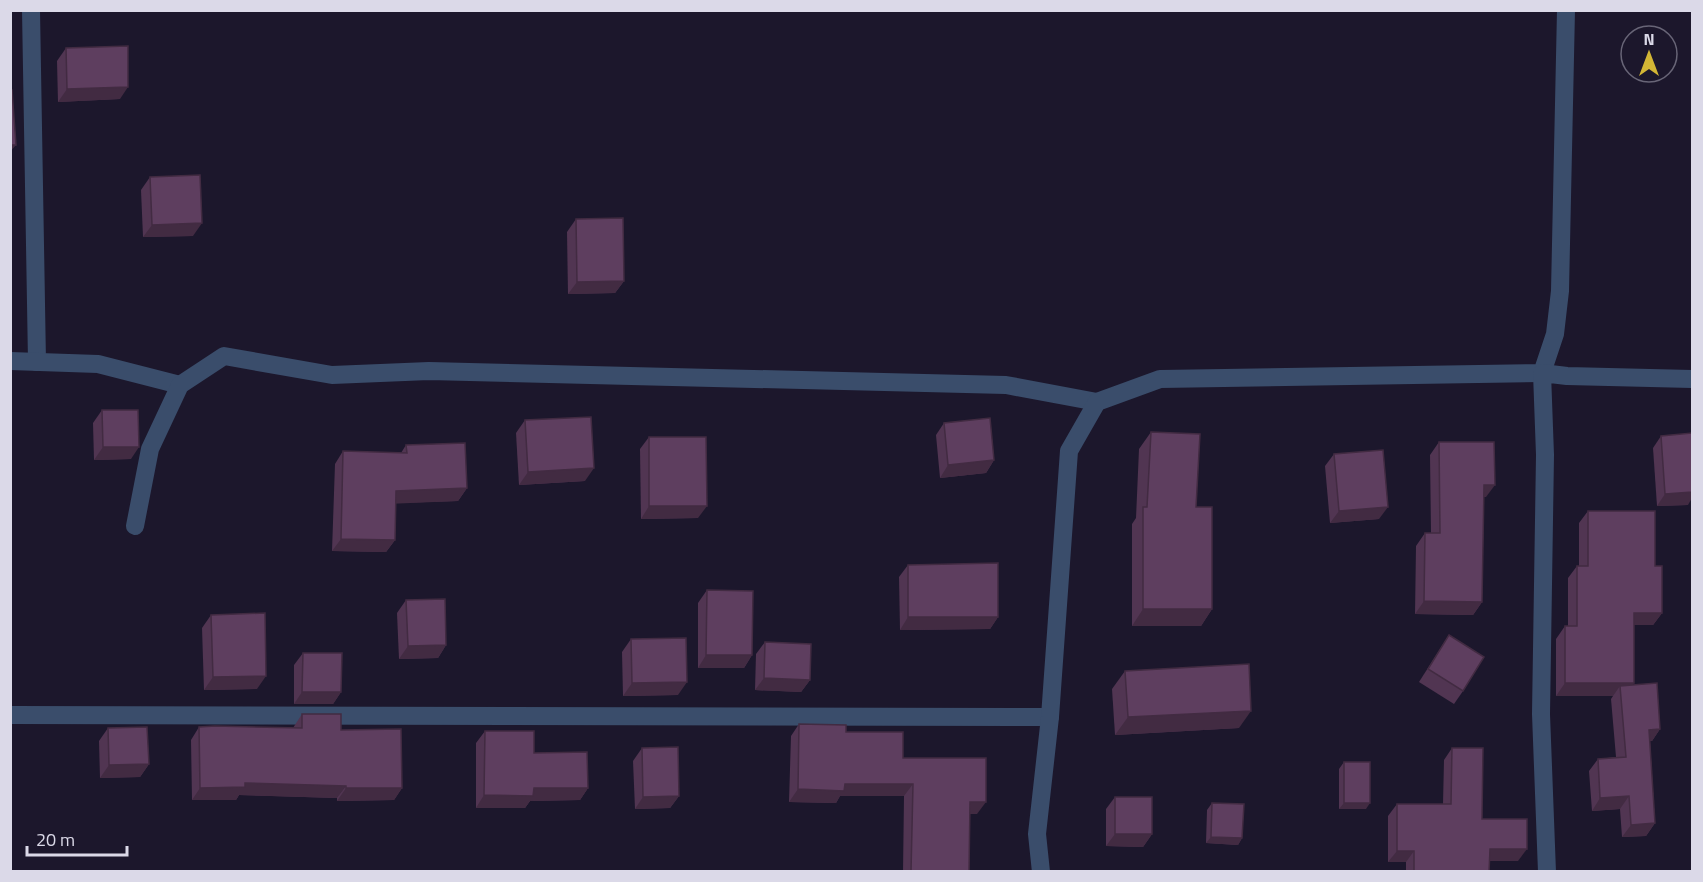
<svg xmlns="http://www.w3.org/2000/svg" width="1703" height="882" viewBox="0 0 1703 882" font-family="'Titillium Web',sans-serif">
<rect width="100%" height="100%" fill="#1c172c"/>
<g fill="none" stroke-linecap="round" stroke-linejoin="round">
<g stroke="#3a4d6b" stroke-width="18">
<polyline points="31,10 37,362"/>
<polyline points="10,361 98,364 180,385"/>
<polyline points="135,526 150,449 180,385 224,356 332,375 429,371 1006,385 1097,402"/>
<polyline points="10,715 1050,717"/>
<polyline points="1041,872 1037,834 1050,717 1069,451 1097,402 1160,379 1542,373 1555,334 1560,291 1566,10"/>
<polyline points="1547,872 1541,714 1545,455 1542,373 1567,376 1692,379"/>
</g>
</g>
<g fill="#513552">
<polygon points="66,48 120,99 58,102 57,61"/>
<polygon points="150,177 193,236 143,237 141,190"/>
<polygon points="576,219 624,281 615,293 568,294 567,232"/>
<polygon points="102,410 131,459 94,460 93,423"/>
<polygon points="525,420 585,481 519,485 516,433"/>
<polygon points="944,423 994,460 986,473 940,478 936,435"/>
<polygon points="1151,432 1196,507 1212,609 1201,626 1132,626 1132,524 1136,518 1139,449"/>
<polygon points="1661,436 1688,505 1657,506 1653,448"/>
<polygon points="649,437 698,518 641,519 640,449"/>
<polygon points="1439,442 1486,497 1484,497 1482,602 1473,615 1415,614 1416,546 1425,533 1431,533 1430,455"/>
<polygon points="406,445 467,488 458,501 396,503 395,540 386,552 332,551 335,464 343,451 401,453"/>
<polygon points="1334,454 1379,519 1330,523 1325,466"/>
<polygon points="1588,511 1655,566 1662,613 1653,625 1634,625 1632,685 1660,729 1652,741 1650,741 1655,823 1646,836 1622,837 1620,809 1592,811 1589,771 1598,759 1616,757 1611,699 1613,696 1556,696 1556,639 1565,626 1568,626 1568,578 1577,566 1579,566 1579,523"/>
<polygon points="908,565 998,617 990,629 900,630 899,577"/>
<polygon points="707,590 752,655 744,668 698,668 698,603"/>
<polygon points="406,600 446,645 438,658 399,659 397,613"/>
<polygon points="211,615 257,689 204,690 202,628"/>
<polygon points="1449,635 1463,691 1454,704 1419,682"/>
<polygon points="631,639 678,695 623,696 622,652"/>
<polygon points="765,642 810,680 801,692 755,690 756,654"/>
<polygon points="303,653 341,692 333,704 294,704 294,665"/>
<polygon points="1125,671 1239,728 1115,735 1112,689"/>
<polygon points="302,714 341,730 402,788 394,800 337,801 337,798 239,795 236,800 192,800 191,740 199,727 293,728"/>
<polygon points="799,724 846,732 903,758 977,814 970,814 969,872 903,872 904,796 840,796 836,803 789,802 791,736"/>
<polygon points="108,728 149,764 140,777 100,778 99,741"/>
<polygon points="485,731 534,753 588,788 580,800 530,801 525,808 476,808 476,743"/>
<polygon points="642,748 679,796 670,808 635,809 633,761"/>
<polygon points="1452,748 1482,819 1518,861 1489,861 1489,872 1406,872 1406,862 1388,862 1388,816 1397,804 1443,804 1444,760"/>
<polygon points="1344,762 1366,809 1339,809 1339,769"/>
<polygon points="1115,797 1152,834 1143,847 1106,846 1106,809"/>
<polygon points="1212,803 1242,838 1238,845 1206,843 1207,810"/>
</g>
<g fill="#422b42">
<polygon points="128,87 120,99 58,102 67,89"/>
<polygon points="10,145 16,145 10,152"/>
<polygon points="202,223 193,236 143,237 152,225"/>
<polygon points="624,281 615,293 568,294 577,282"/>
<polygon points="103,447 139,447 131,459 94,460"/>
<polygon points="994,460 986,473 940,478 948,465"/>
<polygon points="594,468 585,481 519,485 528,472"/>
<polygon points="1484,485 1495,485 1486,497 1475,497"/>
<polygon points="467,488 458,501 387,504 396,491"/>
<polygon points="1692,492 1692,498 1688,505 1657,506 1665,494"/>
<polygon points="649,506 707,506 698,518 641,519"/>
<polygon points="1388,507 1379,519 1330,523 1339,511"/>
<polygon points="341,539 395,540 386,552 332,551"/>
<polygon points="1424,601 1482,602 1473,615 1415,614"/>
<polygon points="1143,609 1212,609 1201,626 1132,626"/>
<polygon points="1634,613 1662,613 1653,625 1625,625"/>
<polygon points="908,617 998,617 990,629 900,630"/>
<polygon points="446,645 438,658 399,659 408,646"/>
<polygon points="706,655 752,655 744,668 698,668"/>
<polygon points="266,676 257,689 204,690 213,677"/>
<polygon points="764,678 810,680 801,692 755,690"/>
<polygon points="687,682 678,695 623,696 632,683"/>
<polygon points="1565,683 1634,683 1625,696 1620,686 1613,696 1556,696"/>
<polygon points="302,692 341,692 333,704 294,704"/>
<polygon points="1251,711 1239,728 1115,735 1128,717"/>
<polygon points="1660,729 1652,741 1641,742 1649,730"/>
<polygon points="149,764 140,777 100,778 109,765"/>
<polygon points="245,783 346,786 337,798 239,795 236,800 192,800 200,788"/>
<polygon points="845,784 913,784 904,796 840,796 836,803 789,802 798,789"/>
<polygon points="346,788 402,788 394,800 337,801"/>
<polygon points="534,788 588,788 580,800 530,801 525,808 476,808 484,795"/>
<polygon points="679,796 670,808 635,809 643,797"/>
<polygon points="1629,796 1620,809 1592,811 1600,798"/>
<polygon points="970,802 986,802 977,814 961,814"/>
<polygon points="1344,803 1370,803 1366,809 1339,809"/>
<polygon points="1655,823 1646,836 1622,837 1631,825"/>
<polygon points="1115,834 1152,834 1143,847 1106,846"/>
<polygon points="1211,837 1242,838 1238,845 1206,843"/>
<polygon points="1490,849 1527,849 1518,861 1481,861"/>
<polygon points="1397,851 1414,851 1406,862 1388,862"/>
</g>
<g fill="#5e3e5f" stroke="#422b42" stroke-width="1.5">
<polygon points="128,46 128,87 67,89 66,48"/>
<polygon points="10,90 12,90 16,145 10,145"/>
<polygon points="200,175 202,223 152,225 150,177"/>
<polygon points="623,218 624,281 577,282 576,219"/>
<polygon points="102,410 138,410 139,447 103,447"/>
<polygon points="591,417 594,468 528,472 525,420"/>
<polygon points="990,418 994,460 948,465 944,423"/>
<polygon points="1151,432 1200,434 1196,507 1212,507 1212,609 1143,609 1143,507 1147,507"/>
<polygon points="1692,433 1692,492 1665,494 1661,436"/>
<polygon points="649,437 706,437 707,506 649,506"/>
<polygon points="1439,442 1494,442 1495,485 1484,485 1482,602 1424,601 1425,533 1440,533"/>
<polygon points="465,443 467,488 396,491 395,540 341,539 343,451 407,453 406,445"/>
<polygon points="1383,450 1388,507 1339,511 1334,454"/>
<polygon points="1588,511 1655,511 1655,566 1662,566 1662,613 1634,613 1634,683 1565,683 1565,626 1577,626 1577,566 1588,566"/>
<polygon points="998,563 998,617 908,617 908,565"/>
<polygon points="707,590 753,591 752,655 706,655"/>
<polygon points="445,599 446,645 408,646 406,600"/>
<polygon points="265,613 266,676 213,677 211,615"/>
<polygon points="1449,635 1484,657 1463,691 1428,669"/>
<polygon points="686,638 687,682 632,683 631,639"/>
<polygon points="765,642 811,644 810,680 764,678"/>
<polygon points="303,653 342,653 341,692 302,692"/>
<polygon points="1249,664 1251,711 1128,717 1125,671"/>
<polygon points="1657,683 1660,729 1649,730 1655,823 1631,825 1629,796 1600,798 1598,759 1626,757 1620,686"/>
<polygon points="302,714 341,714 341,730 401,729 402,788 346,788 346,786 245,783 245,787 200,788 199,727 215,726 302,728"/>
<polygon points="799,724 846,725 846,732 903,732 903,758 986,758 986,802 970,802 969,872 911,872 913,784 845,784 844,791 798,789"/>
<polygon points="147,727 149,764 109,765 108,728"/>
<polygon points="485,731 534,731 534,753 587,752 588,788 534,788 533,796 484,795"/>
<polygon points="678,747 679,796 643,797 642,748"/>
<polygon points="1452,748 1483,748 1482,819 1527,819 1527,849 1490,849 1489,872 1414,872 1414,851 1397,851 1397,804 1451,804"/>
<rect x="1344" y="762" width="26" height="41"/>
<rect x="1115" y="797" width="37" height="37"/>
<polygon points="1212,803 1244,804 1242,838 1211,837"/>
</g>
<rect width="1703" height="882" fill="none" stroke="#dbd9e8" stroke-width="24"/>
<g transform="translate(1649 54)"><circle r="28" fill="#1c172c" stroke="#686577" stroke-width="1.5"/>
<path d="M0-4.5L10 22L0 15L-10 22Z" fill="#d3b635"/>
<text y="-9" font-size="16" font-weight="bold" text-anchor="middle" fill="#dbd9e8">N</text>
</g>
<path d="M27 846v9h100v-9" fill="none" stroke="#dbd9e8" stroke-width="3"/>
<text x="36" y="846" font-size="18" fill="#dbd9e8" stroke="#1c172c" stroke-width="4.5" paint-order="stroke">20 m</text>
</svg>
